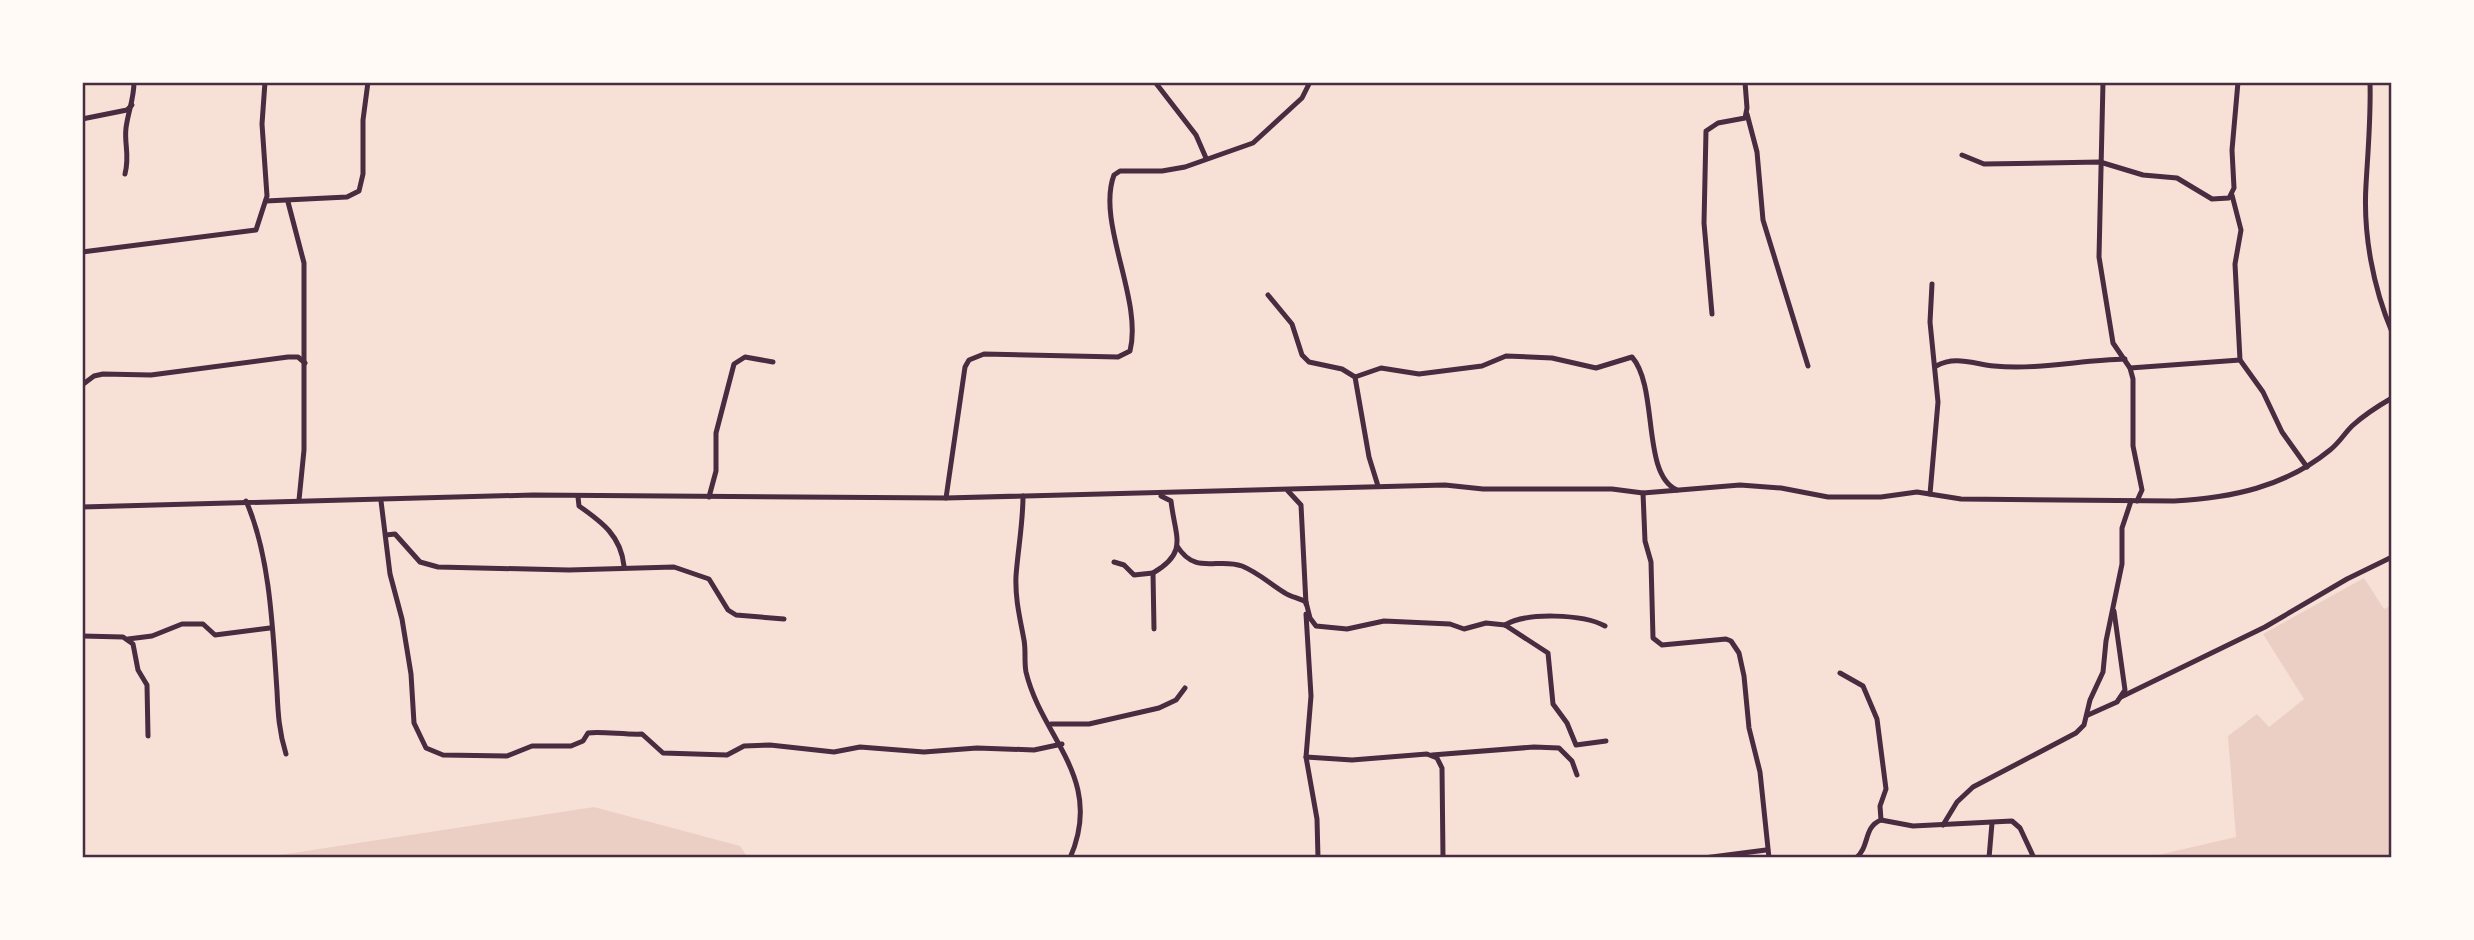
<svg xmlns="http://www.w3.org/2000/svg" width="2474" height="940" viewBox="0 0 2474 940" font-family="'Asap Condensed',sans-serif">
<rect width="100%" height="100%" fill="#f7e1d7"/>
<g fill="#ebcfc5">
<polygon points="2364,578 2384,609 2392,605 2392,858 2145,858 2236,837 2228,736 2257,714 2269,727 2304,699 2263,634"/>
<polygon points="594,807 740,846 748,858 260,858"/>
</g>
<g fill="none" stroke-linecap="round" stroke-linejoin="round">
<g stroke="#4a2c40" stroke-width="5">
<polyline points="1155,82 1196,135 1206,158"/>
<polyline points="2103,82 2099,257 2113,343 2130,368 2133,379 2133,446 2142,490 2137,501"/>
<path d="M2370 82C2371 117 2368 150 2366 185 2363 234 2373 287 2392 332"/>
<polyline points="1747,114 1757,152 1763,220 1808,366"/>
<polyline points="82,119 127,110 132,105"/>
<polyline points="1962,155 1984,164 2100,162 2143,175 2177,178 2212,199 2229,198 2234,188 2232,150 2238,82"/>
<path d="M125 174C130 154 124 145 126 128 128 112 134 99 134 82"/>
<polyline points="2232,195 2241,230 2235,264 2240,360 2263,392 2282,432 2307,467"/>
<polyline points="266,201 347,197 359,191 363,174 363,120 368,82"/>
<polyline points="288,202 304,263 304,450 299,500"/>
<polyline points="82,252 256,230 267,196 262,124 265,82"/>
<polyline points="1268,295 1292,324 1302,355 1309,362 1342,369 1355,377 1369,457 1378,486"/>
<polyline points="1712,314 1704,223 1706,131 1718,123 1745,118 1747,108 1745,82"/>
<path d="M1936 366C1955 355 1974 364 1994 366 2039 370 2081 360 2125 359"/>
<polyline points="2130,368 2240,360"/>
<path d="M1355 377 1381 368 1419 374 1482 366 1506 356 1552 358 1596 368 1632 357C1659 388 1641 474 1677 490"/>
<polyline points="82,385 94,376 103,374 151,375 288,357 298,357 305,363"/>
<polyline points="1288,491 1301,505 1306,604"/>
<polyline points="1643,493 1645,541 1651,562 1653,638 1662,645 1726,639 1731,641 1739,653 1744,676 1749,728 1760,772 1769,858"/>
<polyline points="1930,494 1938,402 1930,322 1932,284"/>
<path d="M1023 496C1023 523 1018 549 1016 576 1015 599 1020 618 1024 640 1026 650 1024 662 1026 672 1042 739 1105 778 1070 858"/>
<path d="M578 497 579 506C602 522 621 536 624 566"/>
<polyline points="709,497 716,471 716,433 734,364 745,357 773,362"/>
<path d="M946 498 965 367 969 360 984 354 1118 357 1130 351C1143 300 1096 222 1114 175L1120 171H1162L1185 167 1253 143 1302 98 1310 82"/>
<path d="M246 501C270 554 273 632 277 691 278 713 279 732 286 754"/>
<path d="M381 501 390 574 402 619 411 674 414 723 426 748 443 755 507 756 532 746H571L583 741 588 733C600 731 627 735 642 734L663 753 727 755 744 746 770 745 834 752 860 747 924 752 977 748 1034 750 1062 744"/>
<path d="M82 507 533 495 946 498 1445 485 1483 489H1612L1643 493 1740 485 1781 488 1828 497H1881L1917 492 1961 499 2174 501C2231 498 2285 487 2330 450 2339 443 2344 434 2352 426 2364 415 2378 406 2392 398"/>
<polyline points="386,535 395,534 420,562 438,567 569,570 674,567 709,579 728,610 736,615 784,619"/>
<path d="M1177 546C1196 576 1217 557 1242 566 1259 573 1270 584 1285 593 1291 597 1299 598 1306 602L1310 618 1316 626 1347 629 1384 621 1450 624 1464 629 1486 623 1505 625 1548 653 1553 704 1567 723 1576 745 1606 741"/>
<polyline points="1114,562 1124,565 1134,575 1153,573"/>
<polyline points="1306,614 1311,696 1306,757 1317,819 1318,858"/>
<path d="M1505 625C1526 612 1583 614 1605 626"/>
<path d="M1154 629 1153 573C1189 552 1175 537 1171 501L1161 496"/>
<polyline points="82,636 123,637 133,644 138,670 147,685 148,736"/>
<polyline points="128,639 152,636 182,624 203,624 215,635 270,628"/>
<polyline points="1840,673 1863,686 1877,719 1886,789 1880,806 1881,820"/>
<polyline points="2121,697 2265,627 2347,579 2392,557"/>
<polyline points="2088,715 2117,702 2125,690 2114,611"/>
<polyline points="1051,724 1089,724 1159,708 1176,700 1185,688"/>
<polyline points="1432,755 1534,747 1559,748 1572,761 1577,775"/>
<polyline points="1306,757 1352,760 1427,754 1437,758 1442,768 1443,858"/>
<polyline points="1943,825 1957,802 1973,787 2076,733 2084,725 2090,700 2103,672 2106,641 2122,564 2122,528 2131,501"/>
<polyline points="1704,858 1766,850"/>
<path d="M1856 858C1870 847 1863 827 1881 820L1913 826 2012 821 2020 828 2034 858"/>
<polyline points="1989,858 1992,823"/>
</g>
</g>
<rect width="2474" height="940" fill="none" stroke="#fffaf5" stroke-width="168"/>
<rect x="84" y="84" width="2306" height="772" fill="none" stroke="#4a2c40" stroke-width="2.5"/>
</svg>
